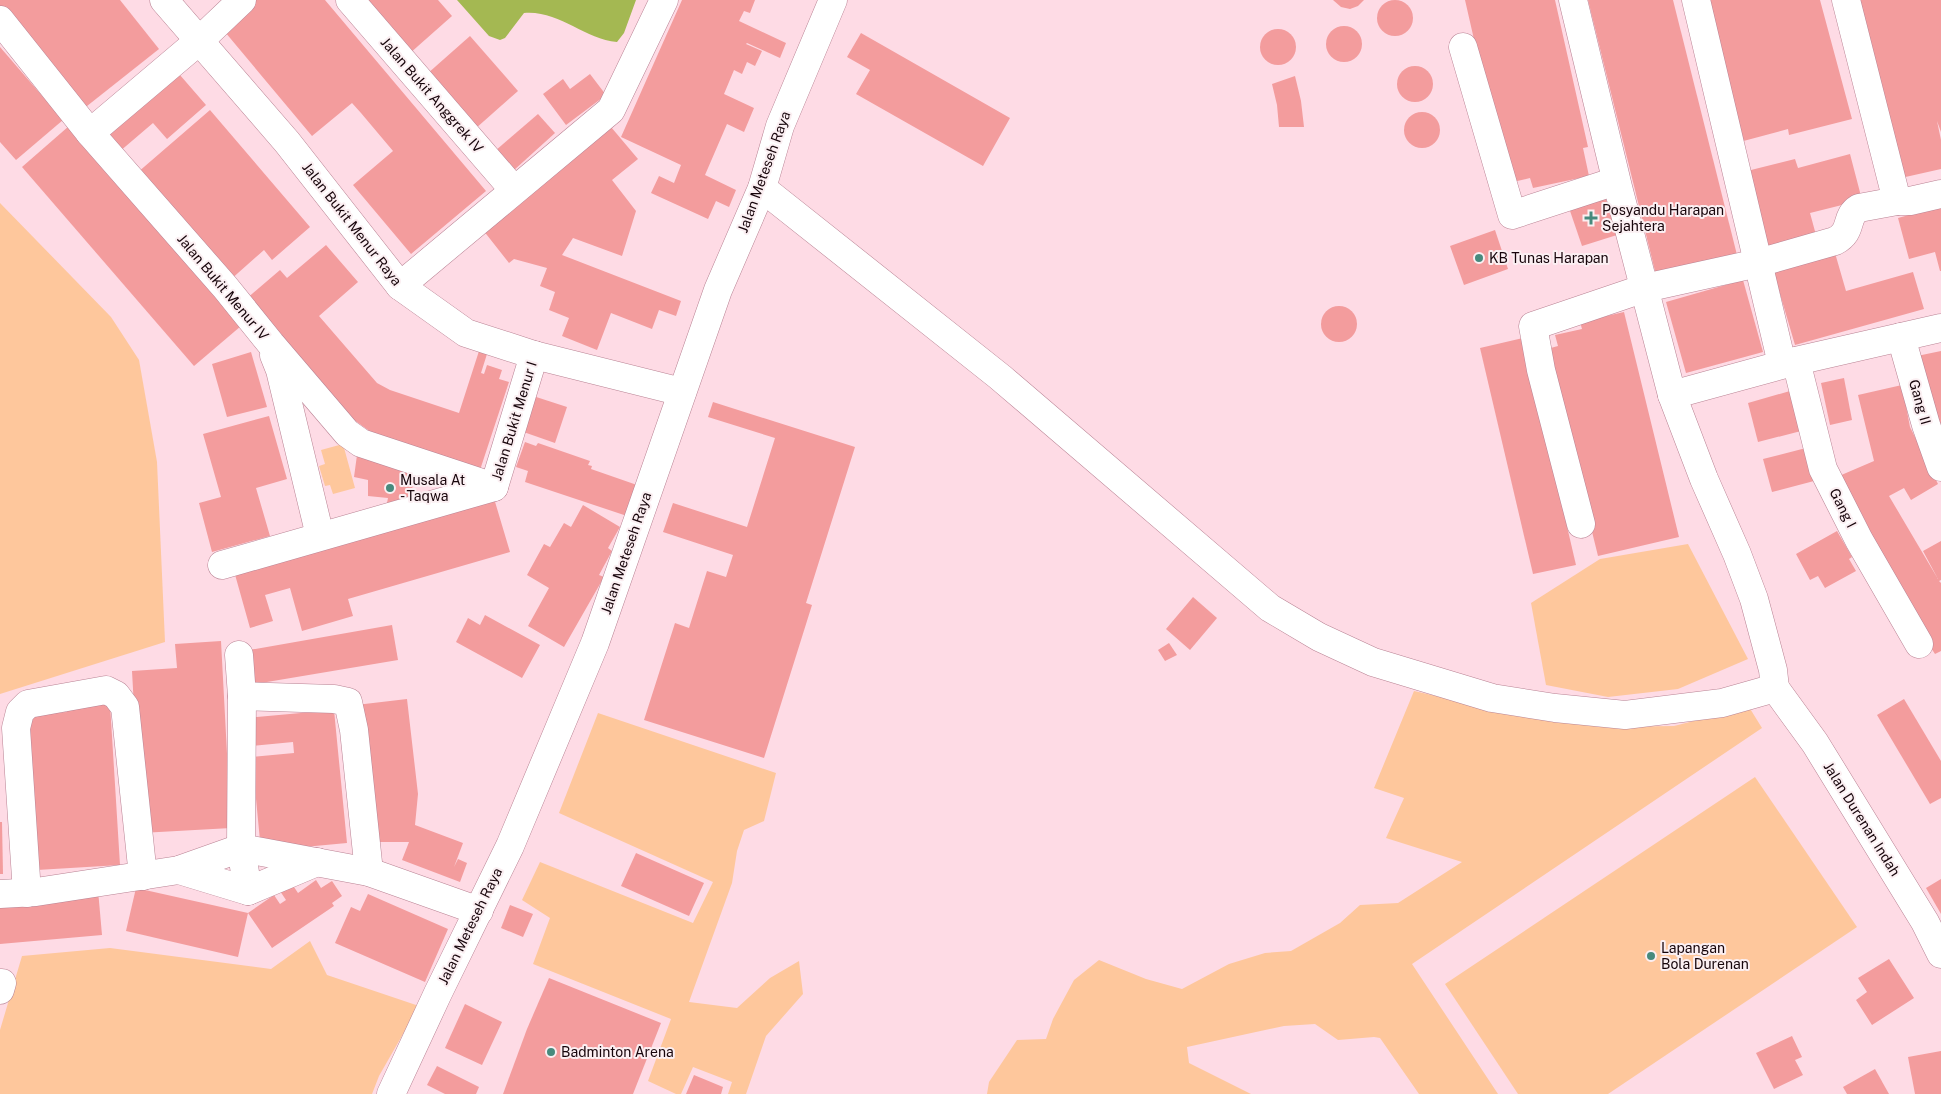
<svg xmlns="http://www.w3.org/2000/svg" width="1941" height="1094" viewBox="0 0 1941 1094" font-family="'Public Sans',sans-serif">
<rect width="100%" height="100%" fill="#fedbe5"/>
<g fill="#fec79c">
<polygon points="0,203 111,317 139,360 157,462 165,642 0,694"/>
<polygon points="343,444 355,488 333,494 330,485 325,486 319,466 325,464 321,450"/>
<polygon points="1688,544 1748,659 1678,689 1608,697 1546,685 1531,603 1600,559"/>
<polygon points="1414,691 1529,717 1602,727 1674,726 1749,707 1762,728 1412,964 1498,1094 1419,1094 1380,1038 1374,1037 1338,1040 1315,1024 1284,1026 1187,1047 1189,1063 1251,1094 987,1094 989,1082 1017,1040 1046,1039 1053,1019 1074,980 1099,960 1146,979 1182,989 1229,964 1265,953 1291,951 1340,923 1360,905 1398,903 1462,862 1386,838 1404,798 1374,788"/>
<polygon points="598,713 776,773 764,821 744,830 737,851 732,883 689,1002 737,1008 770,978 799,961 803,994 766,1036 746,1094 728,1094 732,1082 693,1067 681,1094 676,1094 648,1081 671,1019 533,964 550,918 522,900 540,862 693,923 713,882 559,813"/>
<polygon points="1755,777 1857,927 1608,1094 1518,1094 1445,984"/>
<polygon points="310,941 327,975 419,1006 379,1076 372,1094 0,1094 0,1030 22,956 110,948 271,969"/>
</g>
<path fill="#a4b852" d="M457 0H636L624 33 617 42C584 39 559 10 524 13L505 38 500 40 489 36Z"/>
<g fill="#f39c9d">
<circle cx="1395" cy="18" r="18"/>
<polygon points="0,0 120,0 159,49 82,110 0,6"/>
<polygon points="251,0 325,0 486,191 411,254 353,185 393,151 361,113 352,103 312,136 220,26"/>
<polygon points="362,0 438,0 452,16 409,54"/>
<polygon points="682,0 755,0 750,13 744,11 739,21 786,43 780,58 747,43 746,44 762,51 755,66 747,62 742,74 734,70 724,94 754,108 744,132 727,124 705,175 736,190 729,207 716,201 708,219 651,193 659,176 674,183 681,165 621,137"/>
<polygon points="1333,0 1364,0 1358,6 1350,9 1341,7"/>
<polygon points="1465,0 1555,0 1588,147 1583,148 1589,176 1533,188 1530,178 1513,182 1500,125 1494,127"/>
<polygon points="1588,0 1673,0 1737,255 1656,275"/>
<polygon points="1697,0 1820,0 1852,119 1789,135 1788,129 1736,143"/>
<polygon points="1858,0 1941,0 1941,132 1937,121 1941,140 1941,169 1901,178"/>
<circle cx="1344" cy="44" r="18"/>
<circle cx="1278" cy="47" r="18"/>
<polygon points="861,33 1010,118 983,166 856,94 870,70 847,57"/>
<polygon points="470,36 518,91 475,129 427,74"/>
<polygon points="0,47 63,120 16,160 0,142"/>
<circle cx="1415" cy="84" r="18"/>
<polygon points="173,67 206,105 167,139 153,123 119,152 100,130"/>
<polygon points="590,74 606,95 566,125 543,94 563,79 570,89"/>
<polygon points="1295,76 1301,101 1304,127 1279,127 1277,105 1272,84"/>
<polygon points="210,110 310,227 272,260 264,250 229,281 137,173"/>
<circle cx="1422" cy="130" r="18"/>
<polygon points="538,114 555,133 513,171 495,151"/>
<polygon points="69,126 241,326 194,366 22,167"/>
<polygon points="611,127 638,159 612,180 636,211 622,256 573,238 562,255 681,301 676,316 659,310 652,329 611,313 597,350 562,336 569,318 549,310 555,292 540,286 547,268 514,259 509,263 483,230"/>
<polygon points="1850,154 1862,200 1810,213 1816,235 1763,249 1743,172 1795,159 1798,168"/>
<polygon points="1604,193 1617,235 1582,246 1568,205"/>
<polygon points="1941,206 1941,271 1940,271 1935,252 1909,259 1898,218"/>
<polygon points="1495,230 1508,269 1464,285 1450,246"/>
<polygon points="326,245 358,282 319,316 377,383 390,390 459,413 479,351 487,354 481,373 484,374 487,365 502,370 499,379 509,382 480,470 375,435 343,412 246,299 280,270 287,278"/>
<polygon points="1835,253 1846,291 1913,272 1924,309 1795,345 1773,270"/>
<polygon points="1743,280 1763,352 1686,373 1666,302"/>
<circle cx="1339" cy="324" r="18"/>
<polygon points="1624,312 1679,537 1598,556 1547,349 1558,346 1555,335 1582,329 1580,322"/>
<polygon points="1523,338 1576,565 1533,574 1480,348"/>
<polygon points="1941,351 1941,442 1917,356"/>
<polygon points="251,352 267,407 227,417 212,364"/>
<polygon points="1844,378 1852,420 1830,425 1821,383"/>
<polygon points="1902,385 1910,427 1938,484 1911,500 1904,488 1889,496 1938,579 1923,551 1941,541 1941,580 1939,581 1941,583 1941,651 1935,654 1880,569 1832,479 1874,461 1858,395"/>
<polygon points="1790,391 1801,431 1758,442 1748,403"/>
<polygon points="527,394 567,407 555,443 515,429"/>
<polygon points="713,402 855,447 806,603 812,605 764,758 644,720 675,623 689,628 707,571 726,577 733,555 663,532 673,503 747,527 775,438 708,417"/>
<polygon points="269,416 287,479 256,488 270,536 212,552 199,503 221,497 203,434"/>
<polygon points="525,442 536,446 538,443 590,461 588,465 592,466 591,469 637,485 627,516 525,482 528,471 516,467"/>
<polygon points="1806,448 1814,481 1772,492 1763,459"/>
<polygon points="357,455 414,473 411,500 399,500 400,505 387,503 388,498 368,496 368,480 354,477"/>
<polygon points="493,495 510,552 348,599 353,616 302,631 290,588 265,595 273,621 250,628 234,571"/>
<polygon points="583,505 620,527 608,548 612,551 599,575 604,577 564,647 528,626 549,588 527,575 544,544 550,547 564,523 571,527"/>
<polygon points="1837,531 1852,557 1849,559 1856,571 1825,588 1818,576 1810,580 1796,554"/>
<polygon points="1193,597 1217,618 1190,650 1166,629"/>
<polygon points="485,615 540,645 522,678 456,642 468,618 480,625"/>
<polygon points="392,625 398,660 255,684 249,650"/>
<polygon points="221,641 231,828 141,833 132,671 177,668 175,644"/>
<polygon points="1169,643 1177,655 1165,661 1158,650"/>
<polygon points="407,699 418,794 415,825 463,843 454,867 458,859 467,863 460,882 402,860 409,842 372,842 356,705"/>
<polygon points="1904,699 1941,761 1941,798 1930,804 1877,715"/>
<polygon points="110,704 120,865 37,870 28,714 67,712 67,707"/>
<polygon points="334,710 347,843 261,851 252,757 294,753 293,742 250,746 247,718"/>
<polygon points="0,822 2,822 3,874 0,874"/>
<polygon points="636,853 704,883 689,916 621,886"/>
<polygon points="1941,879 1941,914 1926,888"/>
<polygon points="316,880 321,888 332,881 342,896 332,903 334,906 272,948 248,913 274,895 280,904 286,900 280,891 292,884 298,893"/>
<polygon points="136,888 248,913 238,957 126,931"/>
<polygon points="98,890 102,935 0,944 0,899"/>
<polygon points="368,894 448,929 425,982 335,943 351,907 360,911"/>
<polygon points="510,905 533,914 523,937 501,928"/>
<polygon points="1889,959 1914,998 1872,1025 1856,1000 1867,992 1858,978"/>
<polygon points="549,978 661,1023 633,1094 503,1094 527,1029"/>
<polygon points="465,1004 502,1022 482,1065 445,1048"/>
<polygon points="1792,1036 1802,1057 1795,1060 1803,1075 1774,1089 1756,1053"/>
<polygon points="1941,1051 1941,1094 1915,1094 1908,1057"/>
<polygon points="437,1066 479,1087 476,1094 445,1094 427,1085"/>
<polygon points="1875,1069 1889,1094 1847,1094 1843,1087"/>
<polygon points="694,1075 723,1087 721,1094 686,1094"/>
</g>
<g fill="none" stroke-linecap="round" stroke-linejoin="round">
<g stroke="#b98394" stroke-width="29">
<g id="minor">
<polyline points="164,0 287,142 400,286 466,333 534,355 682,392"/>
<polyline points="350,0 514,190"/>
<polyline points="1573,0 1618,187 1672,395 1704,479 1737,554 1754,599 1773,670 1775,688"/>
<polyline points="1696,0 1782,364"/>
<polyline points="1846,0 1897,201 1910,201 1941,194"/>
<polyline points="0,20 90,133 225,287 271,344 347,433 361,443 494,487"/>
<polyline points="1463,47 1512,215 1616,181"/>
<polyline points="90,133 200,40 242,0"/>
<polyline points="762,188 1000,377 1270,608 1319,637 1373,662 1492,698 1555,708 1625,715 1722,703 1775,688"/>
<polyline points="400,286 611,110 664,0"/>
<polyline points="1901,337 1926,425 1941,467"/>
<polyline points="274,355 280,370 320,536"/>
<polyline points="1796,361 1823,469 1859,540 1919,644"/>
<polyline points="1672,395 1796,361 1941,328"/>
<path d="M1581 524 1541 370 1533 326 1645 288 1758 263 1835 241C1854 231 1844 217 1859 208L1897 201"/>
<polyline points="222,565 494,487 534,355"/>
<polyline points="239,655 242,696 241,848 248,891"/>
<polyline points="1775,688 1815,743 1925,922 1941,954"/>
<polyline points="242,696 334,699 348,702 354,730 369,872"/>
<polyline points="179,870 248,891 317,862"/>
<polyline points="27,893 16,728 20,712 28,704 106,690 116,695 125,707 143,876"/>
<polyline points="0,894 36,892 179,870 241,848 369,872 479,911"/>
<polyline points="0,990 2,983"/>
</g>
</g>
<g stroke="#b98394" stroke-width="29">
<polyline id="major" points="391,1094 438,993 510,846 595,643 718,290 762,188 780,126 833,0"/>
</g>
<use href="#minor" stroke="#fff" stroke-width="28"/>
<use href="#major" stroke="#fff" stroke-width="28"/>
</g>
<g fill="#478a7d" stroke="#fbeff2" stroke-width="2">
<path d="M1588.5 210.5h5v5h5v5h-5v5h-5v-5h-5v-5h5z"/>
<circle cx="1479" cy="258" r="5"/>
<circle cx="390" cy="488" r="5"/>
<circle cx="1651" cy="956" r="5"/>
<circle cx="551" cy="1052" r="5"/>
</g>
<g text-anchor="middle" stroke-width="4" stroke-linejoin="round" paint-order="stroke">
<g font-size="14" fill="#17050b" stroke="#fbeff2">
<text transform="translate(432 95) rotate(49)" y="5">Jalan Bukit Anggrek IV</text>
<text transform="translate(764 172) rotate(-70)" y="5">Jalan Meteseh Raya</text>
<text transform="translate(352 224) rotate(52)" y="5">Jalan Bukit Menur Raya</text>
<text transform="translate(223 287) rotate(50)" y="5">Jalan Bukit Menur IV</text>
<text transform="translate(1920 402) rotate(74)" y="5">Gang II</text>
<text transform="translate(514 421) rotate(-73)" y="5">Jalan Bukit Menur I</text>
<text transform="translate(1843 508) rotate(63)" y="5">Gang I</text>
<text transform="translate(626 553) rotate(-71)" y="5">Jalan Meteseh Raya</text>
<text transform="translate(1862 819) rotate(58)" y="5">Jalan Durenan Indah</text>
<text transform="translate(470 926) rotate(-64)" y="5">Jalan Meteseh Raya</text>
</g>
<g font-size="14" fill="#17050b" stroke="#fbeff2" text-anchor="start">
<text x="1602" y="215">Posyandu Harapan<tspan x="1602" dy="16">Sejahtera</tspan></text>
<text x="1489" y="263">KB Tunas Harapan</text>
<text x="400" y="485">Musala At<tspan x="400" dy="16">- Taqwa</tspan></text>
<text x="1661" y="953">Lapangan<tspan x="1661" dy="16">Bola Durenan</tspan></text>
<text x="561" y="1057">Badminton Arena</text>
</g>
</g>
</svg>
